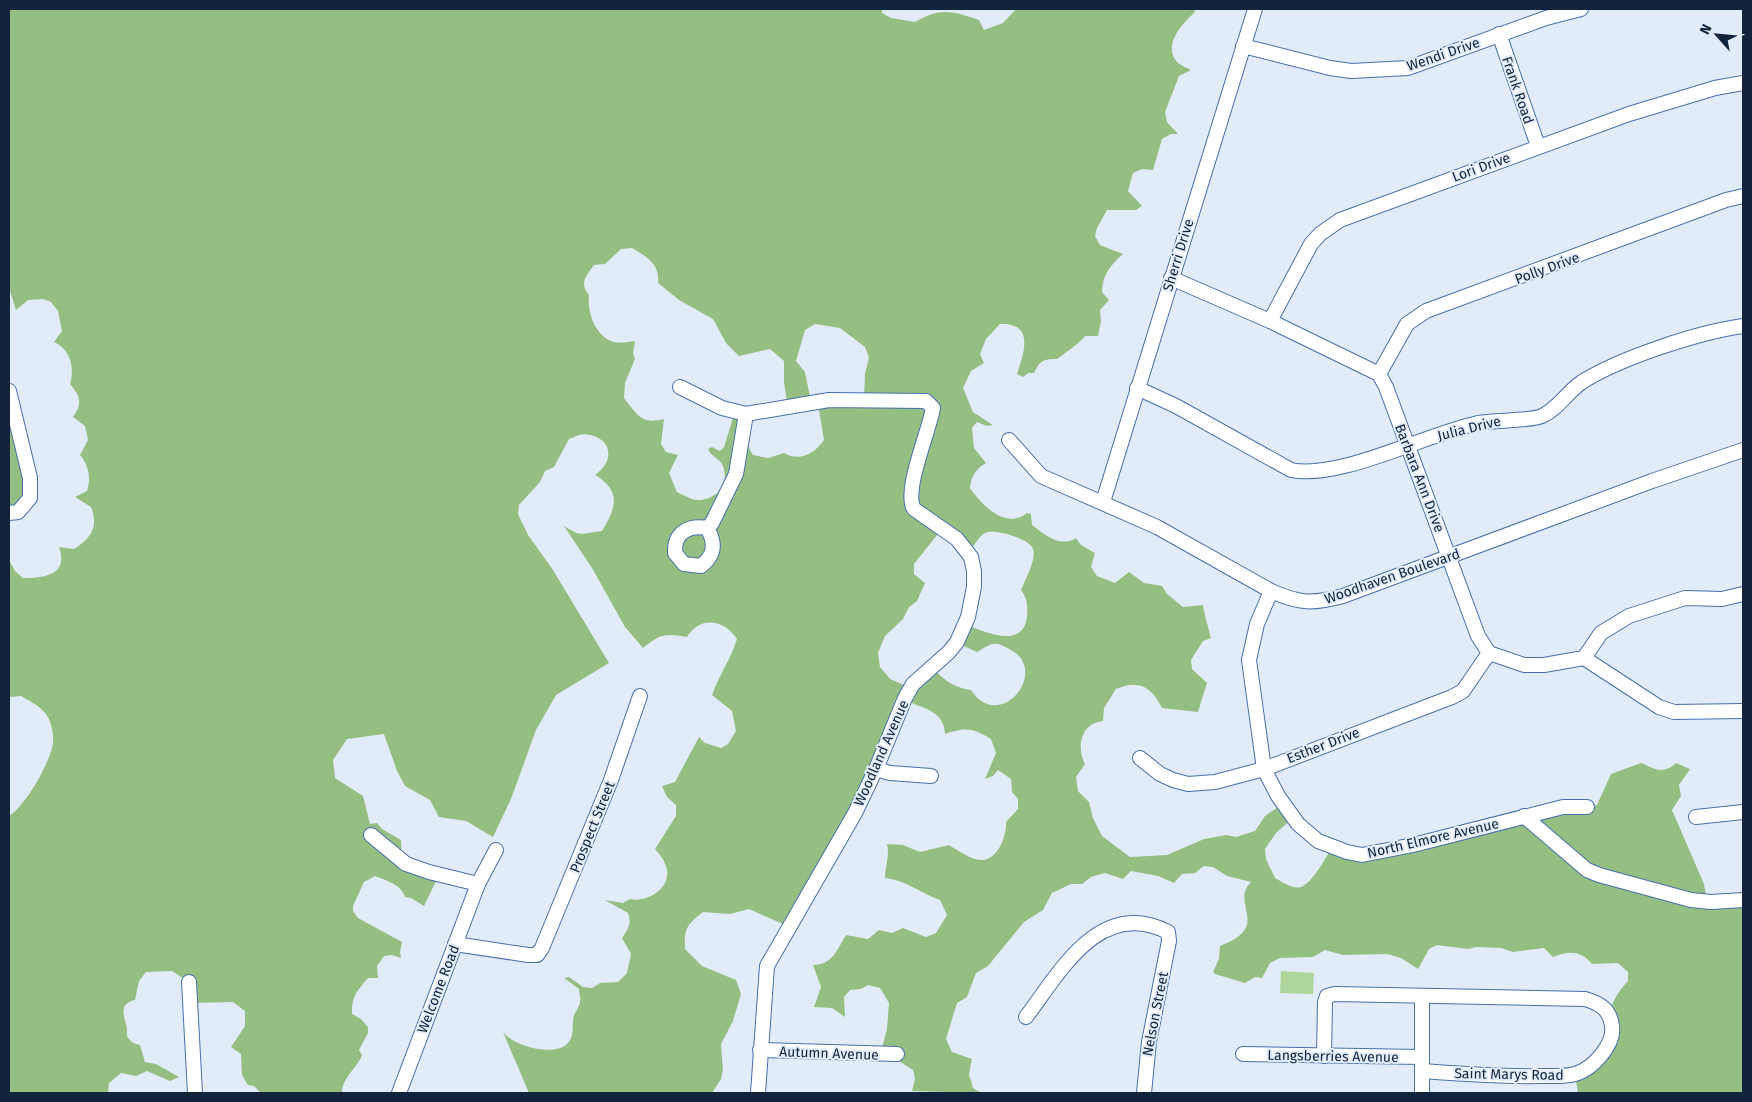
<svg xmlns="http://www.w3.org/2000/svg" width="1752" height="1102" viewBox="0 0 1752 1102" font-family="'Fira Sans',sans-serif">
<rect width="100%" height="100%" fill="#e2ecf9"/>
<polygon fill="#aed69c" points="1281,971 1314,973 1313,994 1280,993"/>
<g fill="#95bf82" fill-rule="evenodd">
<path d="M9 9H882V13L891 18 915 22C941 7 952 11 979 20L984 30 1003 23 1016 9H1194L1195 12C1183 23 1162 45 1177 62 1180 65 1187 68 1191 70L1179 76 1165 112 1167 122 1178 134H1171L1162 139 1153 170 1142 169 1133 173 1128 191 1142 206 1136 210H1107L1097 228 1095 236 1100 245 1123 254C1111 264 1102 276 1102 292L1109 300 1100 310 1101 321 1098 336H1085C1077 346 1067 351 1057 359 1044 359 1040 360 1034 373H1028L1023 377 1017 374C1024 352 1035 323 1000 324L986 339 980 354 984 363 971 371 963 388 973 412 993 425 987 426 977 422 972 428 974 448 986 463C976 469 971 476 970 488 982 505 1005 530 1027 513L1031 514 1032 525C1045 535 1060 548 1076 538L1081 545 1095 553 1091 567 1097 576 1115 583 1129 572 1144 583 1162 586 1167 594 1183 607 1203 605C1203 608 1210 635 1211 638L1203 641 1191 660 1192 669 1207 683 1198 712 1162 708C1151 687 1140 679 1116 689L1104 708 1103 721C1081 723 1076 747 1085 764L1076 777 1078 791 1089 802 1093 818 1102 836 1130 857 1167 855 1204 839 1226 835 1236 837 1255 831 1265 816 1284 803 1293 818 1276 833 1265 849 1266 859 1275 878C1281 881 1293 890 1301 887 1312 883 1327 857 1332 846L1352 851 1584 809 1597 805 1611 774 1641 763C1655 769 1663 775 1676 763L1690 769 1679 785 1681 796 1672 810 1704 884 1707 901 1743 902V1093H1578L1575 1074 1604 1047C1607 1020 1608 1002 1628 981V972L1618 963 1592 964C1580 950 1569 951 1553 957L1544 948 1513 952 1501 948 1476 947 1468 949 1437 945 1429 949 1418 969 1401 958 1387 954 1343 955 1325 950 1313 957 1280 958 1270 963 1262 978 1255 977 1245 983 1215 974 1213 972 1219 959 1220 946C1273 926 1229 904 1251 882L1227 876 1213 867 1204 866 1195 873 1182 874 1174 883 1158 876 1131 871 1123 879 1105 873 1091 877 1082 884H1071L1052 893 1043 910 1024 922 988 966 976 973 967 997 957 1003 946 1039 952 1052 972 1059 969 1074 973 1088 981 1093 912 1091 915 1079 913 1070 891 1056 880 1055 887 1029 889 1003 880 988 868 985 861 989 850 990 844 997 845 1017 832 1008 814 1007 821 987 813 965C832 965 837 950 846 935L868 939 879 930 892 933 903 928 926 937 936 933 947 915 940 900C921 893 905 880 885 878 885 866 890 857 887 844L903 845 920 852 949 845C957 850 966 856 975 859 995 866 1007 838 1006 822L1018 809V799L1012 792 1011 779 998 770 993 776 985 779 996 753 991 739C972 728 966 727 945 734 944 712 926 709 909 702L792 928 749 909 730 914 703 912C687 925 684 928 685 949L702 966 736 980 741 994 733 1021 721 1044 723 1070 721 1079 712 1093H529L503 1032C513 1046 553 1057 567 1044 576 1035 571 1025 574 1015 576 1011 580 1006 580 1001 581 998 579 993 579 989L564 978 569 977 583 987 592 988 600 983 618 982 627 973 631 954 622 938C628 929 632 924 628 913L605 900 623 903 630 899C647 903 670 889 667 870 665 861 661 856 655 849L676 816V805L667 797 662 786 675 782 699 737 705 743 721 748 728 744 736 731 732 711 712 695C719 675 731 659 737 639 724 619 700 616 687 637 665 633 660 634 643 648L625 627 592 568 564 526C583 538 581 533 602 531 616 508 622 491 595 475 616 460 612 437 585 434 580 434 574 437 569 439L554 467 545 471 540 482 519 505 518 514 528 535 553 570 609 663 556 695 536 730 511 799 493 837 466 821 439 817 430 800 405 786 397 771 384 734 347 739 333 760 335 778 363 796 370 824 377 823 382 829 401 840 402 861 438 877 424 906 411 898 405 897C401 884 387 881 375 876L364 882 353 906V911L358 918 402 942 400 952 401 958 392 955 384 956 377 966 378 978H368C357 991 351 997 352 1014L361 1019 368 1027V1033L359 1050 362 1055C357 1069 342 1077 342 1093H261L254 1086 248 1085 242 1075 241 1054 231 1047 245 1026V1011L233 1002 193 1003 190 983 172 971 146 972 139 981 135 1000C117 1004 125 1017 127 1029 127 1034 126 1037 130 1040 132 1043 136 1044 140 1045L145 1062 156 1064 179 1077 170 1081 147 1071 136 1076 121 1073 109 1083 108 1093H9V816C26 805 47 767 52 748 55 739 52 722 46 714 40 706 29 701 21 696L9 697V566L10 562 15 571 23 578C44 578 69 575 59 547L74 549C91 538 99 527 91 507L75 497 87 491C91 479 89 465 80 455L88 440 85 426 73 417C83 403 80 396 70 384 75 367 70 349 54 342L62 331 58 311 51 302 43 299 28 300 16 310 9 288ZM632 248C647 257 660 264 658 283L679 300 713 319 726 343 739 356 770 349 784 361V382L788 408 811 402 805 372 796 361 805 330 815 324 840 328 865 347 869 358 865 373 864 398 818 404 824 440C814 454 800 462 784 453L768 458 753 455 744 439 748 412 735 411 724 447 720 451 712 447 708 449C711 457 720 458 723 466 730 486 715 501 696 500 690 499 683 495 677 492L669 473 678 455 666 452 661 444 664 419C641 425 637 414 624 398L625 383 635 359 633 353 635 341C628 342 617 344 611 341 594 334 587 310 589 295 579 283 586 276 594 265L605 264 621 249ZM941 530 970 551C974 546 979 536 985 533 994 528 1030 539 1033 549 1037 559 1025 580 1021 590 1027 598 1028 606 1027 616 1024 650 984 632 965 624L957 643 977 652C993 643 993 640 1011 650 1050 671 1000 734 971 690 955 688 946 681 934 670L914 689 890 679 880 667 878 653 885 636 903 619 909 607 917 601 925 583 914 574V564Z"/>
<polygon points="9,392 28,498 9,515"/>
</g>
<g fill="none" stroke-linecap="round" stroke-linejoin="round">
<g stroke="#4570ab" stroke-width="16">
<g id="minor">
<polyline points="1499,34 1538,146"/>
<polyline points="1243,46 1330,68 1351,71 1408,68 1546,18 1581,9"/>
<polyline points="1171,278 1270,321 1379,374 1386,387 1478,636 1489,653 1524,665 1544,665 1584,658 1659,707 1674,712 1743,711"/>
<polyline points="1270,321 1311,244 1320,234 1340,220 1629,114 1715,88 1743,83"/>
<polyline points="1379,374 1407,324 1426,311 1726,200 1743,196"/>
<path d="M680 387 722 408 746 414 829 400 926 401 933 408C929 432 903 491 914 509L957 539 971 557 974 571V587L968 617 957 642 949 652 913 684 905 698 876 769 855 813 767 966 758 1093"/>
<path d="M1137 388 1176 406 1291 470C1340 480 1426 434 1478 423 1494 420 1531 421 1542 416 1558 409 1567 392 1582 382 1620 358 1699 332 1743 326"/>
<polyline points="9,391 30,478 30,498 18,512 9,513"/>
<path d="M1009 440 1041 476 1157 527 1271 591C1300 604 1313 604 1343 596L1652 481 1743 450"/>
<polyline points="1103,502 1255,9"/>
<path d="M707 528C716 543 715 555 701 566L684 564 675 553C674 532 689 525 707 528L712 523 736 474 746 414"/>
<polyline points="1271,591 1257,624 1249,660 1264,769 1278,796 1298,824 1318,841 1347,852 1362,855 1413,845 1563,807 1587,807"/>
<polyline points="1584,658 1601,633 1629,616 1685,598 1722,599 1743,594"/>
<polyline points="1140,758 1160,774 1173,780 1188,784 1215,782 1264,769 1452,697 1463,691 1489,653"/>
<polyline points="876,769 890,773 931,776"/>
<polyline points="1524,816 1587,870 1599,875 1691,900 1711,902 1743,900"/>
<polyline points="1696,817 1743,812"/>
<polyline points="371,835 406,864 429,872 478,884"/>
<polyline points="455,944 528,955 537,955 542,948 611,780 640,696"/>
<polyline points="189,982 195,1093"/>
<polyline points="1422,996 1422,1093"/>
<path d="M1026 1017C1060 972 1100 897 1168 932L1169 941 1149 1042 1144 1093"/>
<polyline points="760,1050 897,1054"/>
<polyline points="1243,1054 1422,1057"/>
<path d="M1324 1056 1325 1002 1327 996 1335 994 1585 999C1599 1003 1610 1009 1612 1026 1615 1044 1593 1069 1575 1074 1565 1077 1552 1076 1541 1076 1502 1077 1462 1074 1423 1071"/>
<polyline points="399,1093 478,884 496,850"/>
</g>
</g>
<use href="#minor" stroke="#fff" stroke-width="14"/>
</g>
<g text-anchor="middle" stroke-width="4" stroke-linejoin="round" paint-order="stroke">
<g font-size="14" fill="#11243c" stroke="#e2ecf9">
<text transform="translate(1443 54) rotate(-19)" y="5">Wendi Drive</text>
<text transform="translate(1518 90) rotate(71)" y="5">Frank Road</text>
<text transform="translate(1481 167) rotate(-20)" y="5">Lori Drive</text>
<text transform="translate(1178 255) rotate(-73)" y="5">Sherri Drive</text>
<text transform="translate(1547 268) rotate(-20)" y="5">Polly Drive</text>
<text transform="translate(1469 428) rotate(-14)" y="5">Julia Drive</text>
<text transform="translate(1420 478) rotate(69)" y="5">Barbara Ann Drive</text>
<text transform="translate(1392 576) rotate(-19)" y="5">Woodhaven Boulevard</text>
<text transform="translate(1323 745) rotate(-21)" y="5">Esther Drive</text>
<text transform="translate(881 753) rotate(-66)" y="5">Woodland Avenue</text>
<text transform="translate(592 827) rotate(-68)" y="5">Prospect Street</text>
<text transform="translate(1433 838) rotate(-13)" y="5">North Elmore Avenue</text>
<text transform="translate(438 989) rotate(-69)" y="5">Welcome Road</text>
<text transform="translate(1155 1014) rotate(-79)" y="5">Nelson Street</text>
<text transform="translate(829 1053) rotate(2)" y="5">Autumn Avenue</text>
<text transform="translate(1333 1056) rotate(1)" y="5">Langsberries Avenue</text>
<text transform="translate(1509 1074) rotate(1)" y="5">Saint Marys Road</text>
</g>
</g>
<rect width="1752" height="1102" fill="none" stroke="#11243c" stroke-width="20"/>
<g transform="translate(1717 35) rotate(297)" stroke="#e2ecf9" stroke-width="4" paint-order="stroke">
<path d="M0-4L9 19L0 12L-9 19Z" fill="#11243c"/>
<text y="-8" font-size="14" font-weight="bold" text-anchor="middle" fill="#11243c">N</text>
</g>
</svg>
